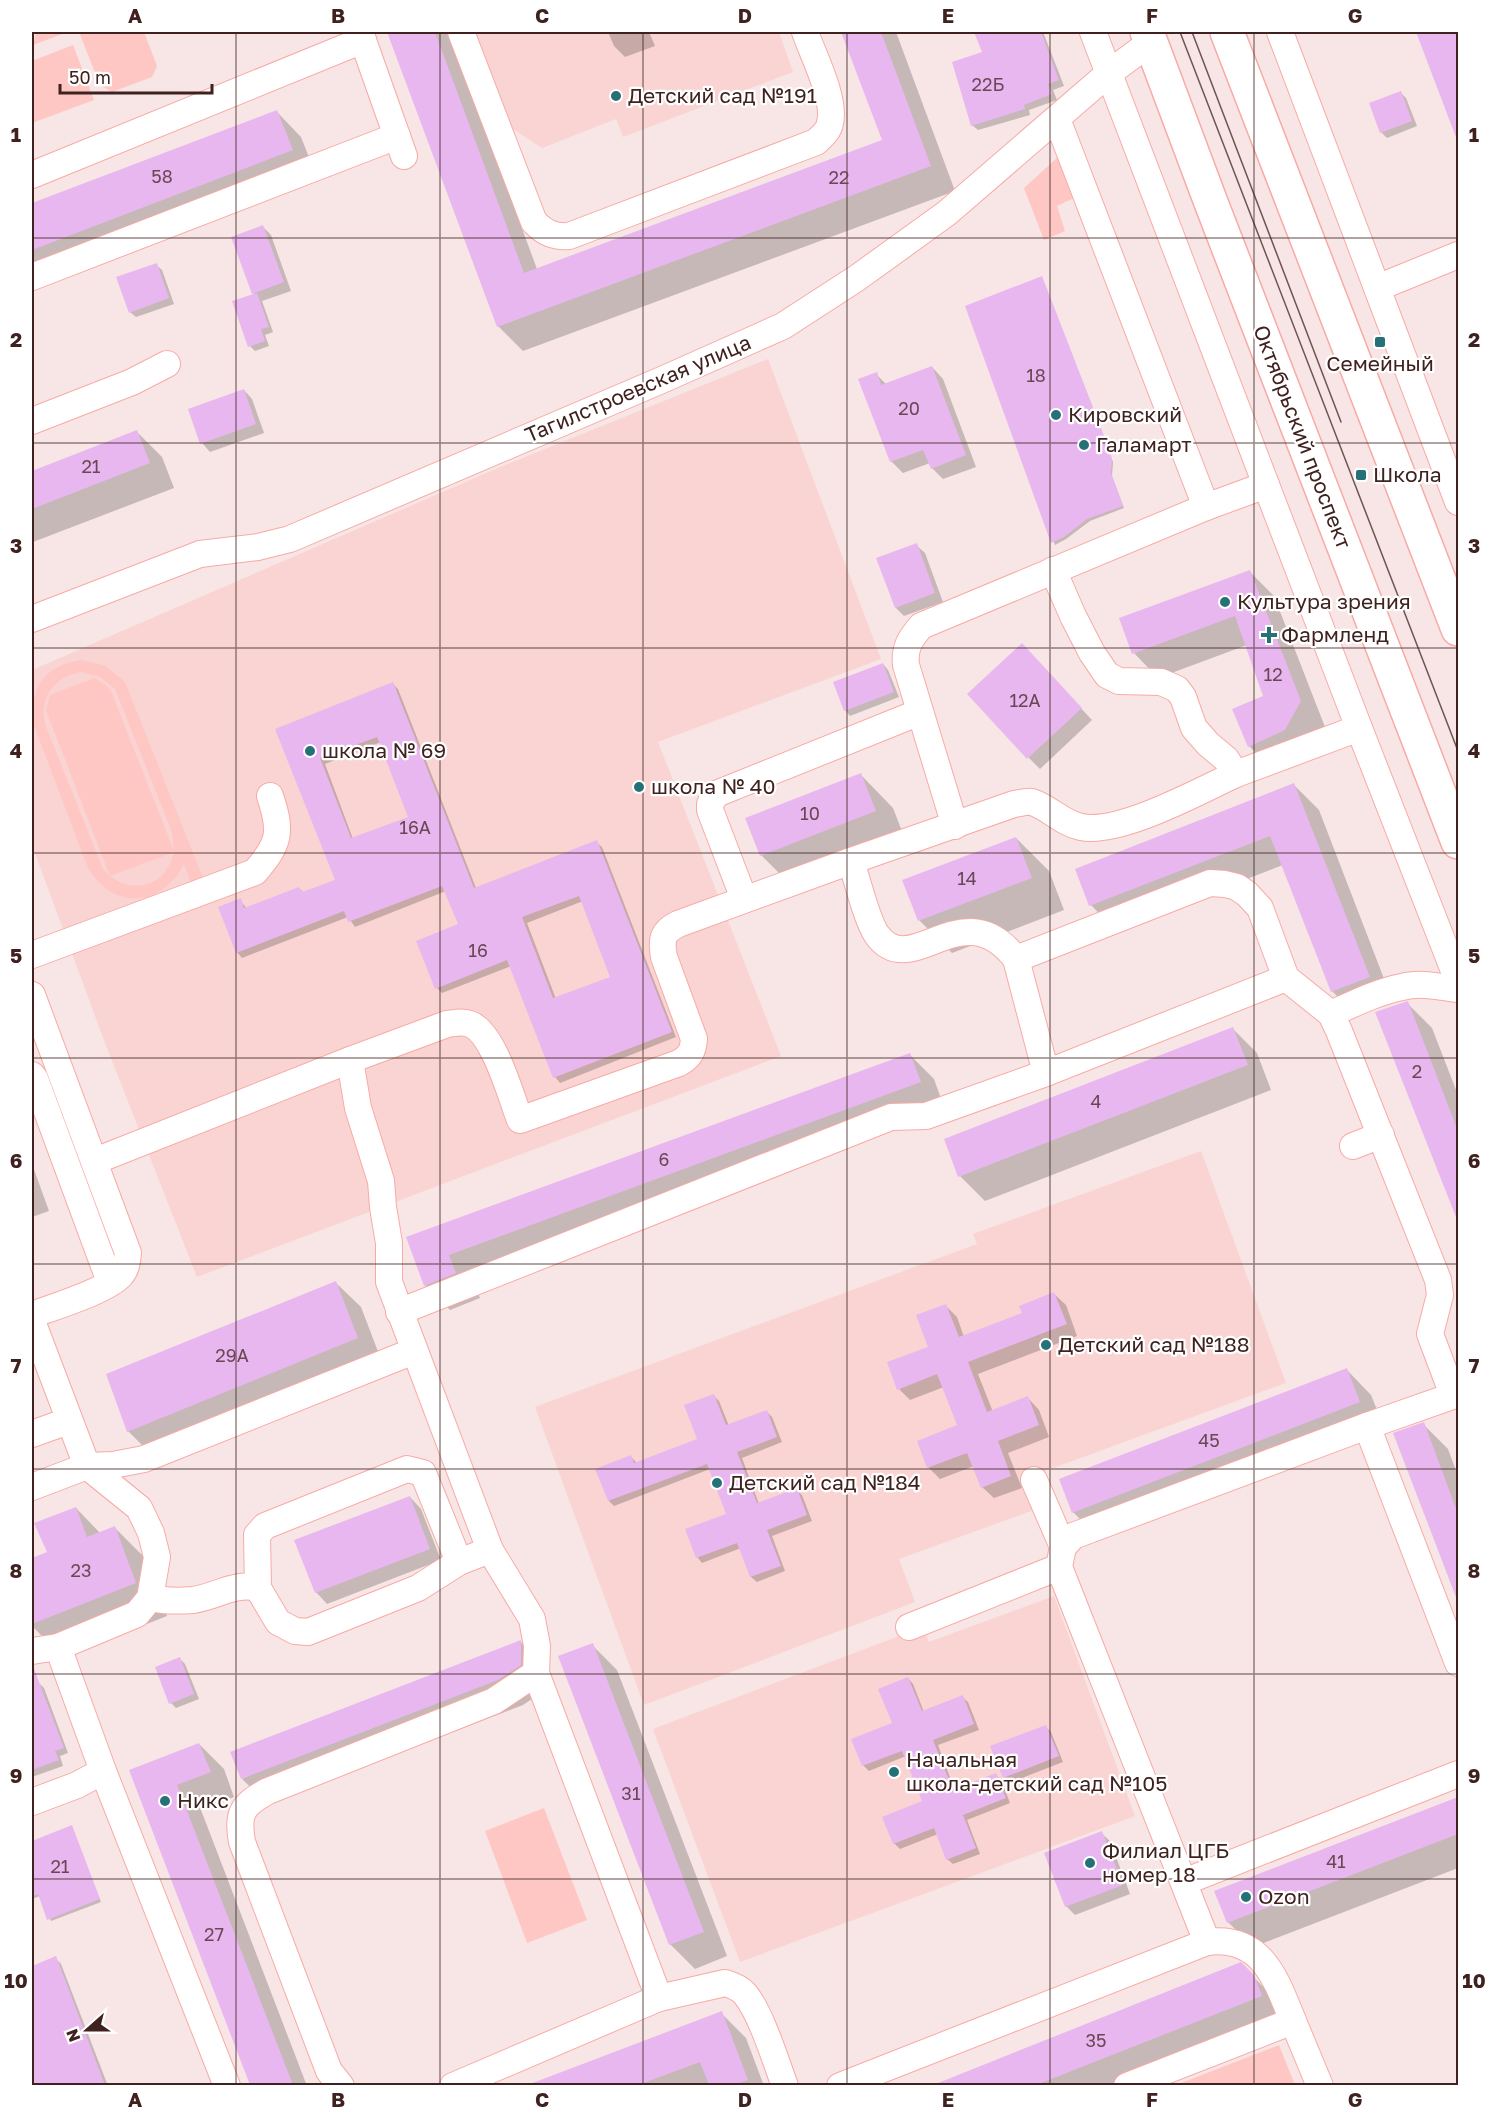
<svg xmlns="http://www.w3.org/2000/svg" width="1490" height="2117" viewBox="0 0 1490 2117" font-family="'Golos Text',sans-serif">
<rect width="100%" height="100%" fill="#f7e6e5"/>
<g fill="#f9d4d2">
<polygon points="475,32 779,32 793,72 623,137 616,119 542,148 513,129"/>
<polygon points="768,359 881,659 658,742 781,1056 197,1277 105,1043 32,845 32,670 498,468"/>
<polygon points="1201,1151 1286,1383 1042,1472 1053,1503 899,1559 915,1602 644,1705 535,1407 977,1244 973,1234"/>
<polygon points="1054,1596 1135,1816 740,1962 653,1729 923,1627 929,1642"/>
</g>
<g fill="#fec7c4" fill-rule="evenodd">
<polygon points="36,32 68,32 33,45"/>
<polygon points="79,32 144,32 157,66 152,77 112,92 100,85"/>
<polygon points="73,45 94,100 32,123 32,61"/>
<polygon points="1058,157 1074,198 1057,206 1065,231 1044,240 1024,188"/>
<path d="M82 660 106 666 125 682 203 878 191 883 184 864C161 909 111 910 87 866L32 720C32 684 46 665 82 660ZM82 672 100 677 115 689 172 832 174 851 111 691 106 685 94 678 50 695 46 710 110 876 174 852C166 889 127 897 103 869L46 727C38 699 53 676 82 672Z"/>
<polygon points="544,1808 587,1920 527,1943 485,1831"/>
<polygon points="1279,2045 1295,2085 1176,2085"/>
</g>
<g fill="#0003" fill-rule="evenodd">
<polygon points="389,32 449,32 537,269 884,141 843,32 896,32 955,191 523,351 498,326"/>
<polygon points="608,32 649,32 655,46 625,57 614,46"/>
<polygon points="976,32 1043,32 1064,86 1053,90 1057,100 1029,110 1030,115 978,130 972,125 984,53"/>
<polygon points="1417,32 1458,32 1458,139"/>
<polygon points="1400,92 1406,98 1417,126 1387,138 1381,132"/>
<polygon points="277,112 301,137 316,175 32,284 32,205"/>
<polygon points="263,227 271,235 291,291 262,301 273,332 265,335 269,346 255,351 250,346 255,295 253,293"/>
<polygon points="156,265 162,270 174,304 136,317 130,312"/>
<polygon points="1041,278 1113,462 1112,476 1124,508 1090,521 1066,539 1055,545 967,306"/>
<polygon points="932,367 943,379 976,467 943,479 932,468 930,463 903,473 891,461 876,374 887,385"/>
<polygon points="244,390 252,399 264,433 210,452 202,443"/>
<polygon points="137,432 162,457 174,488 33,542 32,473"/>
<polygon points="916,545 925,553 943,602 904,616 896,608"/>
<polygon points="1250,572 1274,596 1325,727 1310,755 1274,771 1249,746 1265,697 1247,645 1158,678 1134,653"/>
<polygon points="1033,657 1092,720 1040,769 1029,758"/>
<polygon points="883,664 888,670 899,697 850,716 845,710"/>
<path d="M393 684 398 689 476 888 596 842 602 847 676 1037 560 1083 555 1077 511 966 442 993 437 988 460 925 446 891 355 927 348 917 242 958 237 952 240 900 247 909 299 888 304 893 336 880 277 729ZM381 742 410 818 353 839 325 764ZM583 901 612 978 556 999 527 923Z"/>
<polygon points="861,775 893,808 907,844 794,888 761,855"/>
<polygon points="1294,785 1319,810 1393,1002 1357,1016 1332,991 1283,865 1115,930 1091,905"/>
<polygon points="1016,838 1049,871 1064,910 952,953 920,921 904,881"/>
<polygon points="1407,1003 1432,1028 1458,1095 1458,1221 1377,1013"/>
<polygon points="1233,1029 1257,1053 1271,1090 985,1201 960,1176"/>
<polygon points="910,1055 934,1079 944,1107 473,1279 480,1298 450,1310 425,1285 408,1238"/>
<polygon points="32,1164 49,1211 32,1217"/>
<polygon points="336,1283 361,1307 382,1362 153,1456 128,1431"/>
<polygon points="1054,1294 1066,1305 1077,1336 978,1374 993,1412 1028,1398 1039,1410 1049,1437 1008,1453 1022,1488 994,1498 982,1487 974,1466 940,1479 928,1467 959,1426 944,1387 910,1400 899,1389 930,1347 945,1305 957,1317 964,1337 1023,1314"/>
<polygon points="1347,1370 1371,1395 1384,1427 1098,1537 1073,1512"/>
<polygon points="714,1396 719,1401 729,1426 767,1412 772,1417 782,1442 742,1458 759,1504 797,1490 802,1495 812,1521 772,1536 785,1571 757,1582 751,1577 741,1548 702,1563 697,1557 728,1515 710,1469 614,1506 609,1501 631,1457 637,1463 699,1440"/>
<polygon points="1423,1424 1448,1449 1458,1476 1458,1602 1395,1434"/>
<polygon points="410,1497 421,1509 441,1560 327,1604 316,1592"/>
<polygon points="76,1508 100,1533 115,1528 147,1560 167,1616 63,1657 32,1626 32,1560 49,1553"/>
<polygon points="520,1641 545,1666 545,1690 523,1705 267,1803 242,1779"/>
<polygon points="592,1645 617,1670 727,1956 695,1969 670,1944"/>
<polygon points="180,1659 185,1664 199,1699 176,1708 171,1703"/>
<polygon points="908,1678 913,1684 924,1712 962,1697 968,1702 979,1730 938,1745 955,1791 996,1775 1001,1780 1010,1803 967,1820 980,1854 953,1864 947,1859 938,1834 900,1849 894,1843 924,1802 906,1756 869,1771 863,1765 894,1724"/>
<polygon points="32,1681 33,1685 39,1683 44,1688 68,1753 60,1756 63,1766 32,1777"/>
<polygon points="1046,1727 1051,1732 1063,1762 1009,1783 1004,1777"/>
<polygon points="199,1744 224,1769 234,1797 201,1810 307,2086 252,2086 131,1771"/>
<polygon points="1458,1798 1458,1868 1253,1947 1228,1922 1216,1892"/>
<polygon points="71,1827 101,1902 51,1921 40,1896 32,1899 32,1842"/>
<polygon points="1101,1833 1110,1841 1130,1894 1075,1915 1066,1906"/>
<polygon points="55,1958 61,1964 108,2086 32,2086 32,1967"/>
<polygon points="1240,1964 1278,2001 1286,2021 1123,2086 934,2086"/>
<polygon points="721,2013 746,2038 764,2086 530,2086"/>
</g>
<g fill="#e9b7ef" fill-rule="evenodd">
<polygon points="387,32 435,32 524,273 882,140 841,32 881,32 931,166 497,327"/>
<polygon points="974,32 1041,32 1059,80 1048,84 1052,94 1024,105 1025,109 971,126 952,62 982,52"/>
<polygon points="1416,32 1458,32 1458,140 1457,140"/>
<polygon points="1401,91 1412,121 1380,133 1369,103"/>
<polygon points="277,110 293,150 32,250 32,203"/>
<polygon points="263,225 284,282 252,294 231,237"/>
<polygon points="157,263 169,298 129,313 116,277"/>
<polygon points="1042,276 1108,446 1112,459 1111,473 1123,506 1087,519 1064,537 1051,543 965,306"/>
<polygon points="257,293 269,327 261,329 265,341 248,347 232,301"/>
<polygon points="932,366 966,455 931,469 923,450 890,462 858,379 877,372 881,385"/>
<polygon points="244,389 256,424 200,444 188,409"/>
<polygon points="137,430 150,463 32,509 32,471"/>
<polygon points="917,543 935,593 895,608 876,558"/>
<polygon points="1250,570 1301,701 1285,730 1248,747 1232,709 1263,696 1235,616 1132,654 1119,618"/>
<polygon points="1022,643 1082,708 1027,759 967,694"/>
<polygon points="883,663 894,692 844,711 833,682"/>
<path d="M393 682 474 888 597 840 672 1032 553 1078 507 960 435 989 416 941 458 924 442 886 348 922 344 911 236 953 218 907 241 898 244 908 299 887 302 892 335 880 275 729ZM377 737 408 817 351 838 320 758ZM579 896 610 977 553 998 522 917Z"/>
<polygon points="861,773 876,811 760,856 745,818"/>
<polygon points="1294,783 1370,977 1331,992 1270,836 1089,906 1075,869"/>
<polygon points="1016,837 1032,878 918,921 902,880"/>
<polygon points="1408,1001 1458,1131 1458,1222 1375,1012"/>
<polygon points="1233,1027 1248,1065 958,1177 944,1139"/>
<polygon points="910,1053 921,1082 449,1255 456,1273 424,1286 406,1237"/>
<polygon points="336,1281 358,1338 127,1432 106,1374"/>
<polygon points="1054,1292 1067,1324 968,1362 987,1412 1028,1396 1039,1425 998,1441 1011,1476 981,1488 967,1453 927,1468 917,1441 957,1425 937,1374 897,1390 887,1362 928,1347 916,1315 946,1304 959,1337 1022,1313 1019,1306"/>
<polygon points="1347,1368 1360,1402 1072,1513 1059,1479"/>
<polygon points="714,1394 726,1425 767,1410 777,1437 737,1452 757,1503 797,1488 807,1515 767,1530 781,1566 750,1577 737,1543 696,1558 685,1529 726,1514 707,1464 608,1501 595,1469 631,1455 634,1463 697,1439 684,1405"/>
<polygon points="1424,1422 1458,1514 1458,1602 1393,1433"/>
<polygon points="410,1496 430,1549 315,1593 294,1540"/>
<polygon points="76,1507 87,1537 115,1526 136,1583 32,1624 32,1558 47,1552 34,1523"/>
<polygon points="521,1640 521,1665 498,1680 241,1779 230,1752"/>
<polygon points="593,1643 704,1932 669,1945 558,1656"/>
<polygon points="180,1657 194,1694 169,1704 155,1667"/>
<polygon points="32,1666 33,1666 64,1748 55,1751 59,1760 32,1770"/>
<polygon points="908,1677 922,1711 963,1695 974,1724 933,1740 953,1790 996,1773 1006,1798 963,1815 976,1848 946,1860 934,1828 893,1844 882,1817 922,1801 902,1751 862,1766 851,1739 892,1723 878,1689"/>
<polygon points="1046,1725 1059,1756 1003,1778 990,1746"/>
<polygon points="199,1743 211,1772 177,1785 293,2085 250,2085 129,1770"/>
<polygon points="1458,1797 1458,1834 1227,1923 1214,1891"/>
<polygon points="72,1825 100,1899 47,1920 38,1894 32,1896 32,1841"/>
<polygon points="1102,1831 1123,1885 1065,1907 1044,1853"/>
<polygon points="56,1956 105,2085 32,2085 32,1966"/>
<polygon points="1241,1962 1254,1975 1262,1996 1036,2085 933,2085"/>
<polygon points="722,2011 748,2080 733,2085 709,2085 700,2062 638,2085 530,2085 530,2084"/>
</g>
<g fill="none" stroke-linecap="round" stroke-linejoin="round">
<g stroke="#f8aaa6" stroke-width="28">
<g id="minor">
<polyline points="360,32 404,156"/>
<path d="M461 32 534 222C545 233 554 237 569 236L816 142C821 137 829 131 830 123 836 99 813 55 805 32"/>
<polyline points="1093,32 1359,728 1458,981"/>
<polyline points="1280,32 1458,502"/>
<polyline points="1057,119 1206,507"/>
<polyline points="32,175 363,40"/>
<polyline points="32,277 397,136"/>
<polyline points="1377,288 1458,255"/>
<polyline points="32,421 132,382 167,364"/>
<polyline points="1053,570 1073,616 1092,653 1107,675 1119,681 1161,682 1177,689 1183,697 1194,728 1208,744 1226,759 1236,774 1359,728"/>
<polyline points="32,619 200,554 258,547 290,539 664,379 783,326 857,278 947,213 1109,73 1151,42"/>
<path d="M955 826 906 665C904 648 910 639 921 626L1206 507 1266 485"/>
<polyline points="744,899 710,810 710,804 716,794 920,712"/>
<path d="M32 955 255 872C280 843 282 832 270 796"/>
<polyline points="1016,959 1210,883 1225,884 1237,887 1247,894 1260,908 1286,978 1331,1014 1339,1031 1438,1280 1440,1295 1430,1334 1453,1395"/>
<path d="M32 995 128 1253C127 1261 127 1268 121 1275 107 1291 53 1307 32 1315"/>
<path d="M1331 1014C1353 1004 1377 992 1402 987 1419 982 1441 987 1458 989"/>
<polyline points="350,1060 358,1108 381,1181 383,1207 389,1243 389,1282 490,1550 532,1619 537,1646 536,1673 659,1998"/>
<path d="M1046 1073 1016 959C962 889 912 983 877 935 867 921 857 879 851 861L1014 804C1020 803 1027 801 1032 802 1050 808 1062 823 1081 827 1120 835 1199 791 1236 774"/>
<polyline points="32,1075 35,1079 110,1282"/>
<polyline points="1353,1146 1381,1135"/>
<path d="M95 1161 350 1060 447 1024C455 1023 463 1021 470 1024 494 1033 511 1097 520 1120L679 1063C690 1057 693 1051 694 1039L664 957C661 939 662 932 678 924L851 861"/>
<polyline points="399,1312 891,1117 926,1116 1046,1073 1286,978"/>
<polyline points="32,1321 87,1466 113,1465 144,1459 414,1351"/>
<polyline points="1367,1426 1458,1663"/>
<polyline points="32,1434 68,1421"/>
<polyline points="1034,1480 1063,1547 1059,1567 1207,1942"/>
<polyline points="32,1487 87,1466 139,1508 151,1533 157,1557 150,1598 137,1614 58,1647 32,1651"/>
<polyline points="1063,1547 1073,1536 1367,1426 1458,1394"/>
<polyline points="459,1562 423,1473 407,1469 265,1526 257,1535 258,1588 278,1622 295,1631 308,1632 418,1588 459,1562 490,1550"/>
<path d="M150 1598C164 1601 180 1601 193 1600 216 1597 234 1582 258 1588"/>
<polyline points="909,1627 1059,1567"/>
<polyline points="58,1647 103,1771 227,2086"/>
<polyline points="32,1802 77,1785 103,1771"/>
<polyline points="1184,1882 1458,1774"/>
<path d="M341 2086 329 2071 242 1842C237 1813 242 1805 268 1791L494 1701 536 1673"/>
<path d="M453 2086 659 1998 725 1983C732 1985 740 1988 745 1994 761 2013 776 2062 785 2086"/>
<path d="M840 2086 1207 1942C1262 1935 1276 1979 1293 2021"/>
<polyline points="1127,2086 1293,2021 1320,2086"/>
</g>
</g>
<g stroke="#f8aaa6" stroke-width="36">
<g id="major">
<polyline points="1147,32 1210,200 1458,842"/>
<polyline points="1227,32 1458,629"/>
</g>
</g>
<use href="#minor" stroke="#fff" stroke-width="26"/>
<use href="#major" stroke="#fff" stroke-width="33"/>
<g stroke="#6e5452" stroke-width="1.5">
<polyline points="1180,32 1458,751"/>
<polyline points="1192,32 1341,422"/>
</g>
</g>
<path fill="none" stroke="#3f2220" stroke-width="1.5" stroke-opacity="0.55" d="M236 32V2086M440 32V2086M643 32V2086M847 32V2086M1050 32V2086M1254 32V2086M32 238H1458M32 443H1458M32 648H1458M32 853H1458M32 1058H1458M32 1264H1458M32 1469H1458M32 1674H1458M32 1879H1458"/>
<g fill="#267177" stroke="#fff" stroke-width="2">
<circle cx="616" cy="96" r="6"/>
<rect x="1374" y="336" width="12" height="12" rx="3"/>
<circle cx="1056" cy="415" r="6"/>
<circle cx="1084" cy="445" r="6"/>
<rect x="1355" y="469" width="12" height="12" rx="3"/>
<circle cx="1225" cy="602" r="6"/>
<path d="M1266 626h6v6h6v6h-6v6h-6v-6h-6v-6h6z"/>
<circle cx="310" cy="751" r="6"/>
<circle cx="639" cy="787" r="6"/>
<circle cx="1046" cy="1345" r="6"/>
<circle cx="717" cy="1483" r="6"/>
<circle cx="894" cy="1772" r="6"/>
<circle cx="165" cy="1801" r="6"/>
<circle cx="1090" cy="1863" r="6"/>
<circle cx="1246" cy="1897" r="6"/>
</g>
<g text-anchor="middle" stroke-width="4.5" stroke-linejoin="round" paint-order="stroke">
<g font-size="18" fill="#6a4754">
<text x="988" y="91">22Б</text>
<text x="162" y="183">58</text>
<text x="839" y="184">22</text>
<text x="1036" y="382">18</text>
<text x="909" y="415">20</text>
<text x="91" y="473">21</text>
<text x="1273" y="681">12</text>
<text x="1025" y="707">12А</text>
<text x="810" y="820">10</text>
<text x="415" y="834">16А</text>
<text x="967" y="885">14</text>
<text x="478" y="957">16</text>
<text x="1417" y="1078">2</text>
<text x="1096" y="1108">4</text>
<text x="664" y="1166">6</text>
<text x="232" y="1362">29А</text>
<text x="1209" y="1447">45</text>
<text x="81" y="1577">23</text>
<text x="631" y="1800">31</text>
<text x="1336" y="1868">41</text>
<text x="60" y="1873">21</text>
<text x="214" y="1941">27</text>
<text x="1096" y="2047">35</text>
</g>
<g font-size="21" fill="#3f2220" stroke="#fff" text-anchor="start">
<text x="628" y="103">Детский сад №191</text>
<text x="1380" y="371" text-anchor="middle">Семейный</text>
<text x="1068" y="422">Кировский</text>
<text x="1096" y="452">Галамарт</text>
<text x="1373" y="482">Школа</text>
<text x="1237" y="609">Культура зрения</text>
<text x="1281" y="642">Фармленд</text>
<text x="322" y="758">школа № 69</text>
<text x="651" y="794">школа № 40</text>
<text x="1058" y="1352">Детский сад №188</text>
<text x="729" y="1490">Детский сад №184</text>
<text x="906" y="1767">Начальная<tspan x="906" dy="24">школа-детский сад №105</tspan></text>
<text x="177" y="1808">Никс</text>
<text x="1102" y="1858">Филиал ЦГБ<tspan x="1102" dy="24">номер 18</tspan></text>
<text x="1258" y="1904">Ozon</text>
</g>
<g font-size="21" fill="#3f2220" stroke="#fff">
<text transform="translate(638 389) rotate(-23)" y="7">Тагилстроевская улица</text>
<text transform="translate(1302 437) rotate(69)" y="7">Октябрьский проспект</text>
</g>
</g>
<rect width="1490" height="2117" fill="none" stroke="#ffffff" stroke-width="66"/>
<g transform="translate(87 2030) rotate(249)" stroke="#ffffff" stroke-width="4.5" paint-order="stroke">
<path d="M0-4.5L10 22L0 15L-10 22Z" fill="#3f2220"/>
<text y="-9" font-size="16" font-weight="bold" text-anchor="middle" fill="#3f2220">N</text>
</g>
<path d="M60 84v9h152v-9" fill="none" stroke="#3f2220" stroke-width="3"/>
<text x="69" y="84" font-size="18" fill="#3f2220" stroke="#ffffff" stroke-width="4.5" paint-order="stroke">50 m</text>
<rect x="33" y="33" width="1424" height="2051" fill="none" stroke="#3f2220" stroke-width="2"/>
<g font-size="20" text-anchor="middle" font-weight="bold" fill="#3f2220">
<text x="135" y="23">A</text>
<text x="338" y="23">B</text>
<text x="542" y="23">C</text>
<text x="745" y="23">D</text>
<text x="948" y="23">E</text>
<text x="1152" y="23">F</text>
<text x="1355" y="23">G</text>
<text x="16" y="142">1</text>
<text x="1474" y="142">1</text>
<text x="16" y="347">2</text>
<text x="1474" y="347">2</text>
<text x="16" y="553">3</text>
<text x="1474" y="553">3</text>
<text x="16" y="758">4</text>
<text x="1474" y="758">4</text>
<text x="16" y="963">5</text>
<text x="1474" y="963">5</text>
<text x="16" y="1168">6</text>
<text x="1474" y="1168">6</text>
<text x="16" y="1373">7</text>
<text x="1474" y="1373">7</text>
<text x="16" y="1578">8</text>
<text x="1474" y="1578">8</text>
<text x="16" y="1783">9</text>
<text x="1474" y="1783">9</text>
<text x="16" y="1988">10</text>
<text x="1474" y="1988">10</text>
<text x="135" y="2107">A</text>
<text x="338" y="2107">B</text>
<text x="542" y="2107">C</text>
<text x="745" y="2107">D</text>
<text x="948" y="2107">E</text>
<text x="1152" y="2107">F</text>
<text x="1355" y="2107">G</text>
</g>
</svg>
